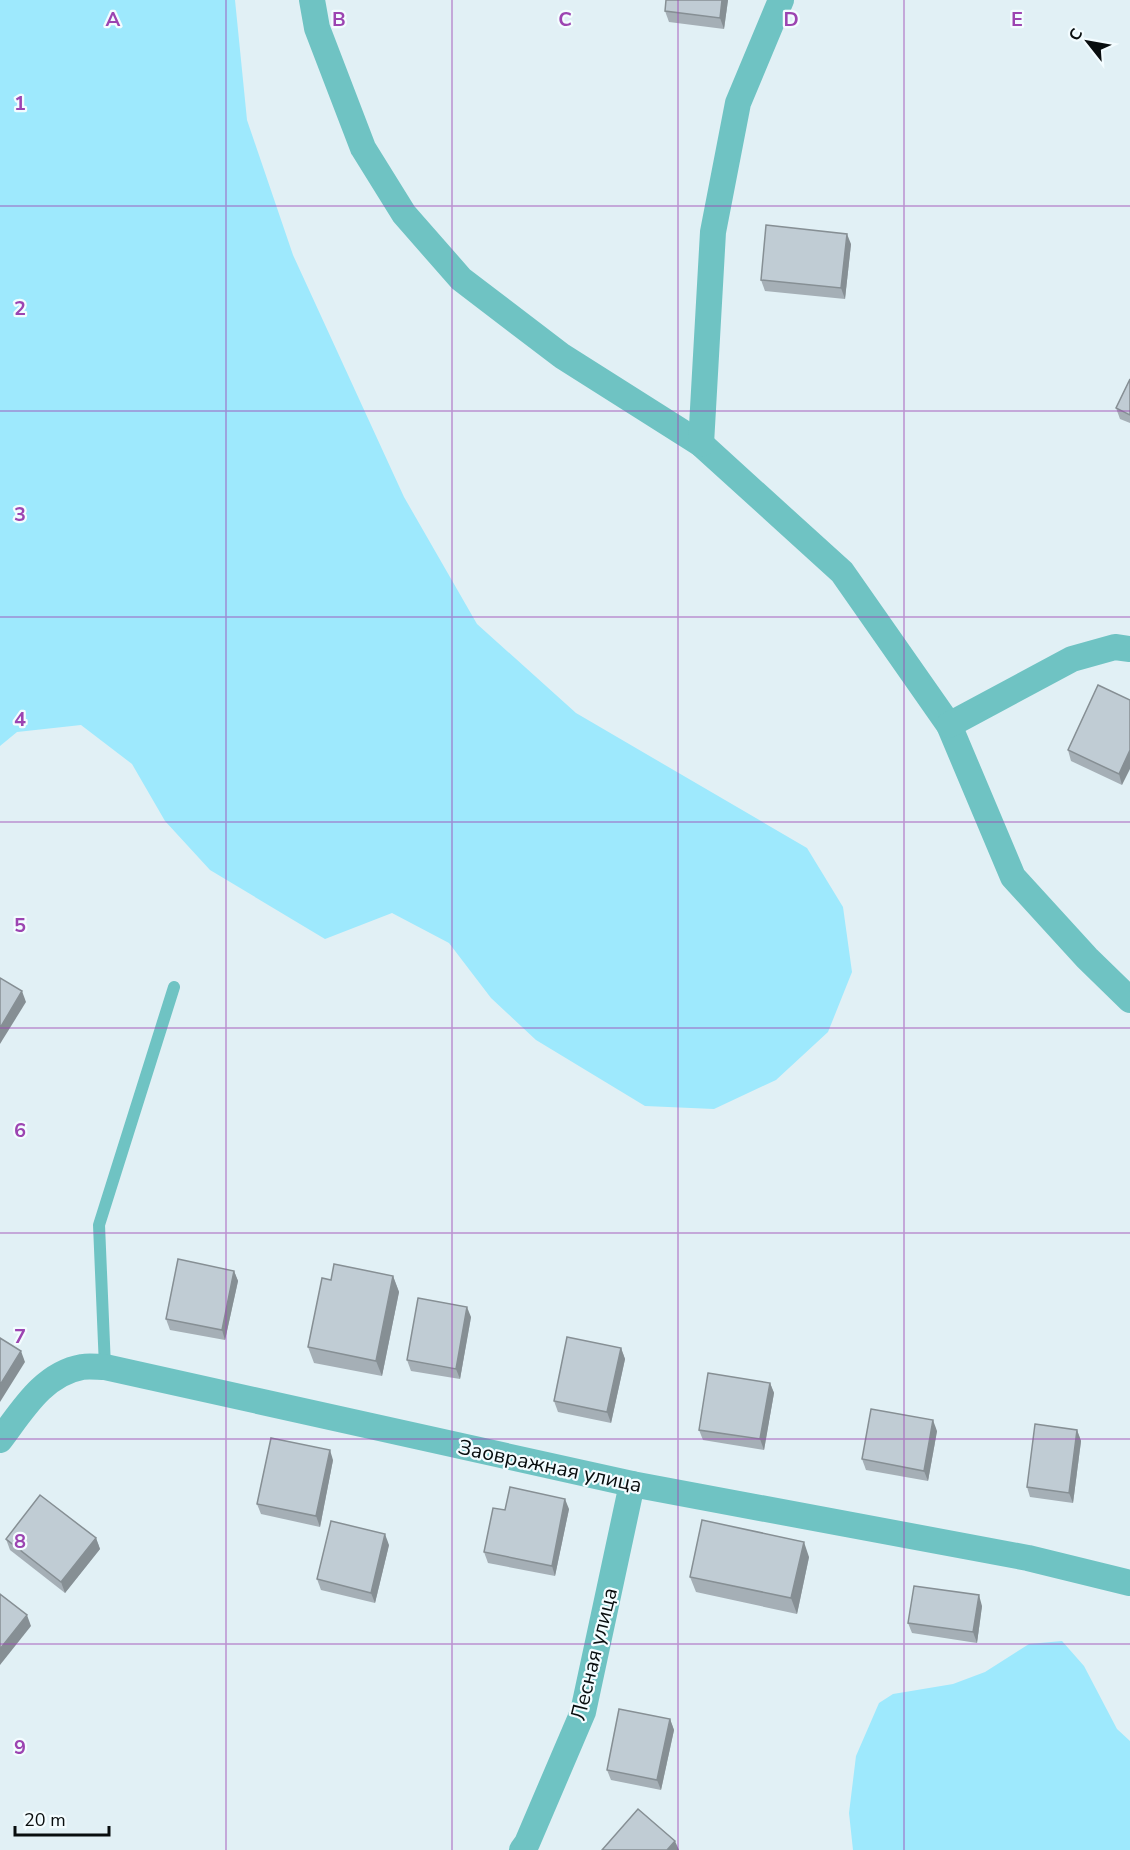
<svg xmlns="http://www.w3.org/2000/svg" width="1130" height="1850" viewBox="0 0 1130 1850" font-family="'Nunito Sans',sans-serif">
<rect width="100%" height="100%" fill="#e1f0f5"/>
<g fill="#9ee9fd">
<polygon points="0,0 235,0 247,120 293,255 404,497 477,624 576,713 807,848 843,907 852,972 828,1032 776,1080 714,1109 645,1106 536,1040 491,998 449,943 392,913 325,939 210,870 165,821 132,764 81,725 17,732 0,746"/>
<polygon points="1062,1641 1084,1666 1117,1729 1130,1741 1130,1850 853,1850 849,1813 856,1756 879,1703 893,1694 953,1684 985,1672 1029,1644"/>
</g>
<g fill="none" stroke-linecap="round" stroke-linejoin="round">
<polyline stroke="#6fc3c3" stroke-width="12" points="105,1367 99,1225 174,987"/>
<g stroke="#6fc3c3" stroke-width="26">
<polyline points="312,0 317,28 363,148 404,214 461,279 562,356 701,444 842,572 949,725 1013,877 1087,958 1130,1000"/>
<polyline points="701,444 713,232 738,103 781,0"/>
<polyline points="949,725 1072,659 1115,647 1130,649"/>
<path d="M0 1440C22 1411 43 1374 82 1367 89 1366 98 1367 105 1367L632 1484 1028 1558 1130 1583"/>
<polyline points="522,1850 527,1843 583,1712 632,1484"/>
</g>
</g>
<g fill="#a5afb6">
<polygon points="728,0 724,29 669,22 665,11"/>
<polygon points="851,244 845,299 765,291 761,280"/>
<polygon points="1130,379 1130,423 1120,419 1116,408"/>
<polygon points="1130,700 1122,785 1071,761 1068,750"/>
<polygon points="234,1271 238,1281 225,1340 170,1330 166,1319"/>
<polygon points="393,1276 399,1292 382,1376 314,1363 308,1347 331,1280"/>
<polygon points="471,1317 460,1379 411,1371 407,1360"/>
<polygon points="621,1348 625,1359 611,1423 558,1412 554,1401"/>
<polygon points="770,1383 774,1393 764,1450 703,1440 699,1430"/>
<polygon points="1077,1430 1081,1441 1073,1503 1030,1497 1027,1487"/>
<polygon points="937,1431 928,1481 866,1470 862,1459"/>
<polygon points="333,1460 320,1527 261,1514 257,1504"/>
<polygon points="569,1509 555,1576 488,1563 484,1552 505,1510"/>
<polygon points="96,1538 100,1549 65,1593 10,1550 6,1539"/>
<polygon points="389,1545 375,1603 321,1590 317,1579"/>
<polygon points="809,1557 797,1614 696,1592 690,1577"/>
<polygon points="982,1606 977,1643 912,1633 908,1623"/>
<polygon points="670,1719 674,1730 661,1790 611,1780 607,1770"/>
</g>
<g fill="#868f94">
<polygon points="722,0 728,0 724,29 720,18"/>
<polygon points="847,234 851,244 845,299 841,288"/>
<polygon points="1130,750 1130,769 1122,785 1119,774"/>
<polygon points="22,991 26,1002 0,1044 0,1028"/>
<polygon points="234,1271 238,1281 225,1340 222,1330"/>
<polygon points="393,1276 399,1292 382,1376 376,1361"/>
<polygon points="467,1307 471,1317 460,1379 456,1369"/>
<polygon points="621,1348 625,1359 611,1423 607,1412"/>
<polygon points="21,1351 25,1362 0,1402 0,1385"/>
<polygon points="770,1383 774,1393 764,1450 760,1439"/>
<polygon points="933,1420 937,1431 928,1481 924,1471"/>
<polygon points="1077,1430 1081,1441 1073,1503 1069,1493"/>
<polygon points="330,1450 333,1460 320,1527 316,1516"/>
<polygon points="565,1499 569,1509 555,1576 552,1566"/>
<polygon points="385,1534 389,1545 375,1603 371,1593"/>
<polygon points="96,1538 100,1549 65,1593 61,1582"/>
<polygon points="804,1542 809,1557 797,1614 791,1598"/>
<polygon points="979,1595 982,1606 977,1643 973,1632"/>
<polygon points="27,1615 31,1626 0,1665 0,1649"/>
<polygon points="670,1719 674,1730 661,1790 657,1780"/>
<polygon points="675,1841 679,1850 667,1850"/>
</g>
<g fill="#c0ccd4" stroke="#868f94" stroke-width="1.5">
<polygon points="666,0 722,0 720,18 665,11"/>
<polygon points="766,225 847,234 841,288 761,280"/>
<polygon points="1130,379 1130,415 1116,408"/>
<polygon points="1098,685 1130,700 1130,750 1119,774 1068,750"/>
<polygon points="0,978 22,991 0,1028"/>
<polygon points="178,1259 234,1271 222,1330 166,1319"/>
<polygon points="334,1264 393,1276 376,1361 308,1347 322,1278 331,1280"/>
<polygon points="418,1298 467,1307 456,1369 407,1360"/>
<polygon points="567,1337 621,1348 607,1412 554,1401"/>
<polygon points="0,1338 21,1351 0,1385"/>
<polygon points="708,1373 770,1383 760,1439 699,1430"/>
<polygon points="871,1409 933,1420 924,1471 862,1459"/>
<polygon points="1035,1424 1077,1430 1069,1493 1027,1487"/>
<polygon points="271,1438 330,1450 316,1516 257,1504"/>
<polygon points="510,1487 565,1499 552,1566 484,1552 493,1508 505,1510"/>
<polygon points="40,1495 96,1538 61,1582 6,1539"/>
<polygon points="702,1520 804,1542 791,1598 690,1577"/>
<polygon points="331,1521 385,1534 371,1593 317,1579"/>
<polygon points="914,1586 979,1595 973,1632 908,1623"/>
<polygon points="0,1594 27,1615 0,1649"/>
<polygon points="619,1709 670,1719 657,1780 607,1770"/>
<polygon points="638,1809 675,1841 667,1850 602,1850"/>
</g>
<path fill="none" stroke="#9c44b1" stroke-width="1.5" stroke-opacity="0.55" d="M226 0V1850M452 0V1850M678 0V1850M904 0V1850M0 206H1130M0 411H1130M0 617H1130M0 822H1130M0 1028H1130M0 1233H1130M0 1439H1130M0 1644H1130"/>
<g text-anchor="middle" stroke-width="4.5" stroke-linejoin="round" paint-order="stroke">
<g font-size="21" fill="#080d0e" stroke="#f3fcff">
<text transform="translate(550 1466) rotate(12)" y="7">Заовражная улица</text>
<text transform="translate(594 1654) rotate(-76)" y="7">Лесная улица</text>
</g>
</g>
<g font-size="20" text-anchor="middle" font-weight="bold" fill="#9c44b1" stroke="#f3fcff" stroke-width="4.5" stroke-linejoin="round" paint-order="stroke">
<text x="113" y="26">A</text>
<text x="339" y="26">B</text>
<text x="565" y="26">C</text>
<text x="791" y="26">D</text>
<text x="1017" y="26">E</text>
<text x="20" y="110">1</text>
<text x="20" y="315">2</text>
<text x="20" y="521">3</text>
<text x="20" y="726">4</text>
<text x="20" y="932">5</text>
<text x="20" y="1137">6</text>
<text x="20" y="1343">7</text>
<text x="20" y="1548">8</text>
<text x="20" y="1754">9</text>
</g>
<g transform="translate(1088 42) rotate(301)" stroke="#f3fcff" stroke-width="4.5" paint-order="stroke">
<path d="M0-4.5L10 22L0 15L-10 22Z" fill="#080d0e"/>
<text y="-9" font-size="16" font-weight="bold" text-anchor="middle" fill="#080d0e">С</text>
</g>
<path d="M15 1826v9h94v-9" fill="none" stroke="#080d0e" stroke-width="3"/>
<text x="24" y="1826" font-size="18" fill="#080d0e" stroke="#f3fcff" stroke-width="4.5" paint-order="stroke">20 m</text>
</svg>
